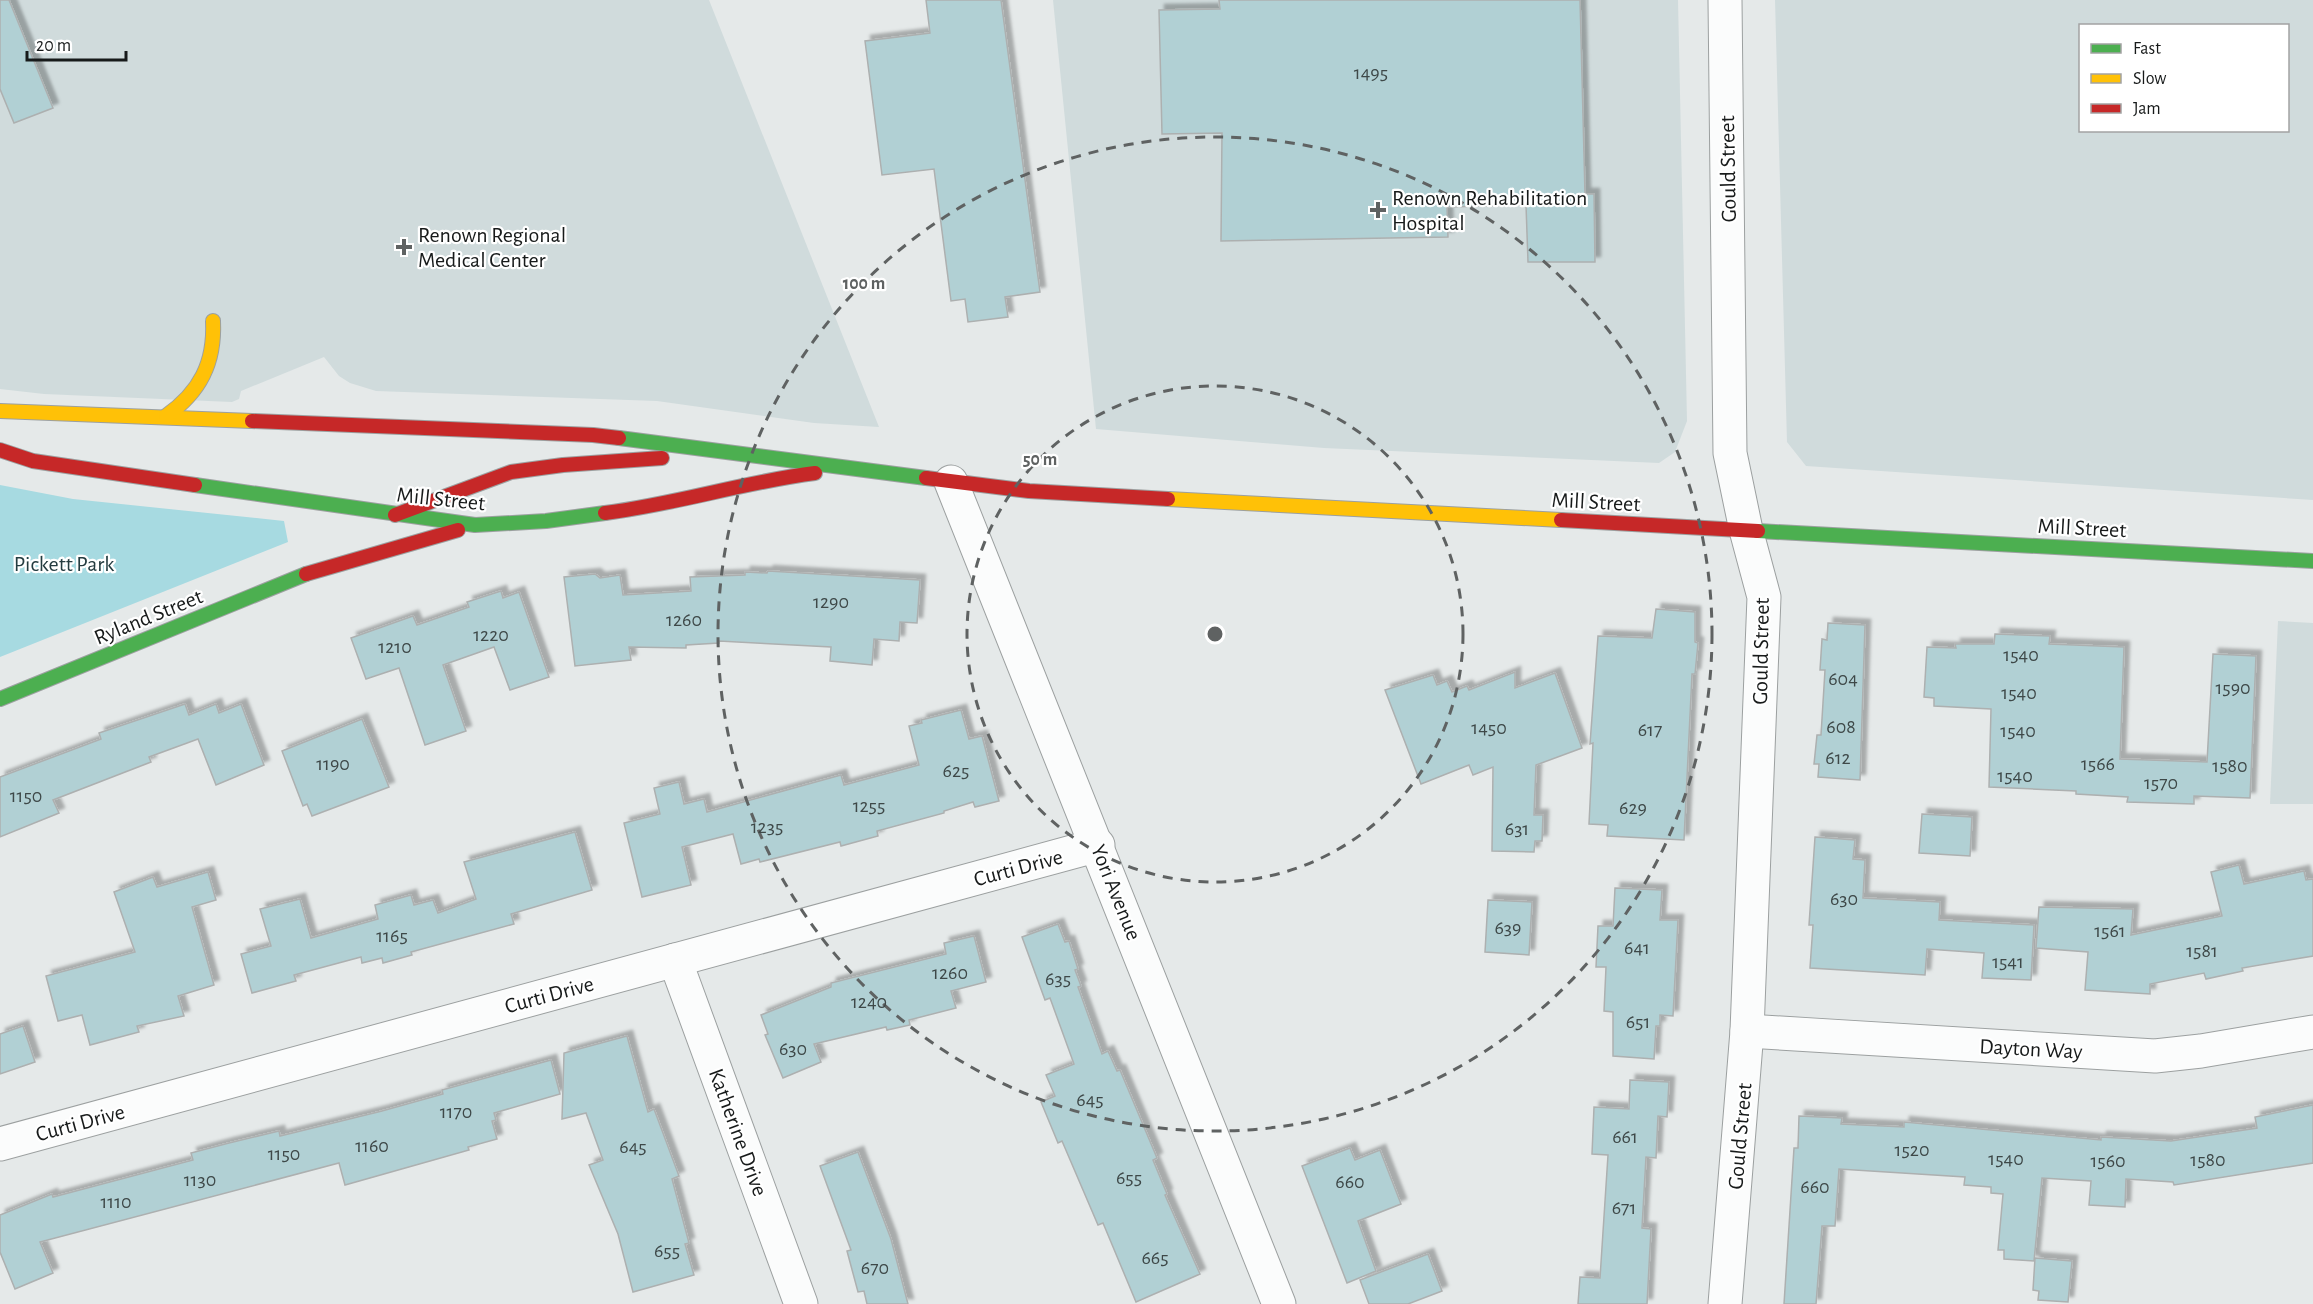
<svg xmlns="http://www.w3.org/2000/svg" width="2313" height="1304" viewBox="0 0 2313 1304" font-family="'Alegreya Sans',sans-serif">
<defs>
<filter id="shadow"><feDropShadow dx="5.5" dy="-5.5" stdDeviation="1.5" flood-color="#0004"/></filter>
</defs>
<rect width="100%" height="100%" fill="#e5e9e9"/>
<g fill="#d0dbdc" fill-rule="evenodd">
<polygon points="0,0 709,0 879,427 814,423 657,401 376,391 350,383 339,376 324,357 241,391 239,399 232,402 44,394 0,389"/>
<polygon points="1053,0 1678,0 1687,421 1675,452 1659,463 1324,448 1096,429"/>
<path d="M1775 0H2313V500L1806 466 1787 442ZM2080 26H2288V130H2080Z"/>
<polygon points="2278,621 2313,623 2313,804 2270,804"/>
</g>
<polygon fill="#a7dae1" points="0,485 73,499 284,521 288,542 0,657"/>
<g fill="#b1d0d4" stroke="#adb0b0" stroke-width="1.5" filter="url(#shadow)">
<polygon points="0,0 9,0 53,108 14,123 0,89"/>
<polygon points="926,0 1001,0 1040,292 1005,297 1008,317 968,322 965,299 951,301 934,169 882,175 865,41 930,33"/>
<polygon points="1219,0 1580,0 1585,194 1594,194 1595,262 1528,262 1526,205 1447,207 1448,237 1221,241 1222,133 1162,134 1159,10 1220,9"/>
<polygon points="768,571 920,580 917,623 900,622 899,641 874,639 872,665 830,661 831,647 719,641 719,643 686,645 686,648 629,647 631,660 575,666 564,577 595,574 600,578 620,575 623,595 691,591 690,577 745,575 745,572 767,573"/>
<polygon points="501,591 503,598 519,592 549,677 510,690 494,647 443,665 466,731 425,745 399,668 366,679 351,638 413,616 417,625 469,607 467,602"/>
<polygon points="1656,609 1695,612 1695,642 1698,643 1695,674 1692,674 1684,840 1607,836 1608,825 1589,824 1593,743 1590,744 1598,636 1652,638"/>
<polygon points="1828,623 1865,625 1860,780 1818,777 1819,764 1814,764 1817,735 1821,735 1825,670 1820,670 1822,639 1827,640"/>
<polygon points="1995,634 2050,636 2049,644 2124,647 2120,759 2207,762 2213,654 2256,656 2250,798 2194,796 2194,804 2127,802 2128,797 2076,794 2076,791 1989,787 1991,709 1934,706 1934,698 1924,697 1927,647 1956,648 1955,644 1994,644"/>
<polygon points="1515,672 1515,688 1555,673 1582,748 1536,765 1534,815 1543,815 1542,841 1535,841 1534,852 1492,851 1493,767 1473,775 1469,765 1421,784 1385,690 1433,675 1437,685 1447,681 1452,692 1467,686 1469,690"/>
<polygon points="185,704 189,715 216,704 219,713 241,704 264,765 216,785 198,739 149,757 151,762 53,800 59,813 0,837 0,777 101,739 99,733"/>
<polygon points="961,710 969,739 982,736 999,801 975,807 973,802 944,811 944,813 877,831 878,836 841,846 840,842 760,862 759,859 741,864 733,834 682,847 691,885 642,897 624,823 660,814 654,788 679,782 684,804 704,799 707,812 841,775 844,785 919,765 909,726 922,723 921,720"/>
<polygon points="362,719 389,787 312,816 307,804 303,806 282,751"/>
<polygon points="1922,814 1972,817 1970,856 1919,853"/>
<polygon points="575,832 592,890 511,914 514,924 411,952 412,955 383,963 382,958 362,963 361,957 294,975 296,981 252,993 241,954 271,946 260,909 300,899 311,938 378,919 375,905 411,895 414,905 433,900 438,913 476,899 464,862"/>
<polygon points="1815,837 1855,840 1853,859 1865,860 1863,898 1940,902 1939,920 2034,925 2031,980 1982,978 1984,953 1927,949 1925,975 1810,968 1813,925 1809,925"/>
<polygon points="2239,865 2244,884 2304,871 2306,880 2313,879 2313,956 2242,968 2243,971 2206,979 2204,973 2150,984 2150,994 2085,990 2088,952 2036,948 2039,907 2133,909 2131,935 2222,916 2211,872"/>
<polygon points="208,872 216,900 192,907 214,985 178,996 184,1016 137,1026 139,1032 90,1045 82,1015 58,1021 46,976 135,952 114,892 153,877 157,887"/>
<polygon points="1615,888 1662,890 1660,920 1678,920 1673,1016 1660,1015 1660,1026 1656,1026 1654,1059 1613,1056 1613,1012 1604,1011 1606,967 1596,967 1598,926 1613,926"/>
<polygon points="1488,900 1532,902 1529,955 1485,952"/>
<polygon points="1058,924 1065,942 1069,941 1078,969 1075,970 1081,986 1078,987 1102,1054 1108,1051 1117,1071 1120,1070 1157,1158 1153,1160 1167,1194 1165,1195 1200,1274 1136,1302 1103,1223 1098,1225 1062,1141 1058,1143 1041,1102 1055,1096 1046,1075 1074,1064 1050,998 1045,1000 1022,937"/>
<polygon points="974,936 986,982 951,991 956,1008 909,1020 910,1025 887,1030 886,1027 814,1044 821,1062 783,1078 765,1035 768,1034 761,1015 831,987 831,983 946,954 944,943"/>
<polygon points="23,1026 35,1062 0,1074 0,1034"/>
<polygon points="627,1036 648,1112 654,1109 679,1176 672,1179 689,1243 685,1244 694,1275 633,1292 618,1234 589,1165 603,1160 586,1113 562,1119 564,1053"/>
<polygon points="551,1060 560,1094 494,1113 496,1120 492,1121 497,1139 468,1147 469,1150 345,1185 339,1163 40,1242 53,1273 15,1289 0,1252 0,1215 52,1194 53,1197 193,1160 191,1153 229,1143 279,1131 280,1136 382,1111 443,1094 442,1090"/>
<polygon points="1630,1080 1669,1082 1667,1117 1658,1116 1656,1158 1646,1157 1642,1228 1651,1229 1647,1304 1578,1304 1580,1277 1600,1278 1608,1155 1592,1154 1594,1107 1629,1109"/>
<polygon points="2313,1105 2313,1163 2174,1185 2173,1182 2126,1179 2125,1207 2089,1205 2091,1181 2042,1178 2034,1261 2004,1259 2004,1250 1998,1250 2003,1194 1991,1193 1991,1187 1964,1185 1965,1177 1839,1169 1835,1226 1822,1226 1816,1304 1784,1304 1794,1148 1798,1148 1799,1116 1842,1118 1841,1124 1904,1127 1904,1122 2101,1140 2101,1137 2171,1141 2257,1128 2255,1117"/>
<polygon points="1350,1148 1355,1160 1380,1150 1401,1204 1358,1221 1376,1271 1347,1283 1302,1166"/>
<polygon points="858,1152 891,1239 908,1304 867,1304 864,1291 858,1292 847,1251 851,1250 820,1166"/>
<polygon points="1428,1254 1442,1291 1408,1304 1369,1304 1360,1280"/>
<polygon points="2035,1258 2072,1261 2068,1302 2038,1300 2039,1291 2033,1290"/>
</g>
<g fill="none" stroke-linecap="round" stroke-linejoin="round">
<g stroke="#9ca0a0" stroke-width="35">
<g id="street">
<polyline points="951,482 1279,1304"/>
<polyline points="675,960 801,1304"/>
<polyline points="1747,1031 2155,1056 2201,1051 2313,1032"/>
<polyline points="0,1144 1098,845"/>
<polyline points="1725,1304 1747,1031 1764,597 1746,530 1730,453 1725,0"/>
</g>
</g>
<g stroke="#9ca0a0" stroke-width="16">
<g id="fast">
<polyline points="619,438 926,478"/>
<polyline points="195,485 475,525 546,521 605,513"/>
<polyline points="1758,531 2313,561"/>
<polyline points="0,699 306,574"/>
</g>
</g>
<g stroke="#9ca0a0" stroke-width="16">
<g id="slow">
<polyline points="0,411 252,421"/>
<path d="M166 416C200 392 215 363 213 321"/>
<polyline points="1168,499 1561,520"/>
</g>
</g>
<g stroke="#9ca0a0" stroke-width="16">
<g id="jam">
<polyline points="252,421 593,435 619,438"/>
<polyline points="0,450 33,461 195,485"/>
<polyline points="926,478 1029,491 1168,499"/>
<path d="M605 513C677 504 744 482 815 473"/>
<polyline points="395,515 511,472 563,465 662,458"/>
<polyline points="1561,520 1758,531"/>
<polyline points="306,574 458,530"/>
</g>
</g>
<use href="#street" stroke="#fbfcfc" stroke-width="33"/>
<use href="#fast" stroke="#4caf50" stroke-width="14"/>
<use href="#slow" stroke="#ffc107" stroke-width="14"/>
<use href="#jam" stroke="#c62828" stroke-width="14"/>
</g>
<g fill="none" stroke="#5f6262" stroke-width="3" stroke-dasharray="10 8">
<circle cx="1215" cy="634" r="248"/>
<circle cx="1215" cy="634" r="497"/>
</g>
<g fill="#5f6262" stroke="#fff" stroke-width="2">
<path d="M1375 201h6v6h6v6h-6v6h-6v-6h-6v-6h6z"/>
<path d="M401 238h6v6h6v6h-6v6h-6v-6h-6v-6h6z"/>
</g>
<g text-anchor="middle" stroke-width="4.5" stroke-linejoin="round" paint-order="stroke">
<g font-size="20" fill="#3e4848">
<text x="1371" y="79">1495</text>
<text x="831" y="608">1290</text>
<text x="684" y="626">1260</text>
<text x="491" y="641">1220</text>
<text x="395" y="653">1210</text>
<text x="2021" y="661">1540</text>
<text x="1843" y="685">604</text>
<text x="2233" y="694">1590</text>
<text x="2019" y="699">1540</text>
<text x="1841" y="733">608</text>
<text x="1489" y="734">1450</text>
<text x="1650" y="736">617</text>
<text x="2018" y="737">1540</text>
<text x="1838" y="764">612</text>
<text x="333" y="770">1190</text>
<text x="2098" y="770">1566</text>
<text x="2230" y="772">1580</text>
<text x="956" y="777">625</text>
<text x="2015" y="782">1540</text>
<text x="2161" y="789">1570</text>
<text x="26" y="802">1150</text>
<text x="869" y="812">1255</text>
<text x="1633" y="814">629</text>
<text x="767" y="833">1235</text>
<text x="1517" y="835">631</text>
<text x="1844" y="905">630</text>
<text x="1508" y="934">639</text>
<text x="2110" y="937">1561</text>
<text x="392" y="942">1165</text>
<text x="1637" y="954">641</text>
<text x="2202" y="957">1581</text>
<text x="2008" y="968">1541</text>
<text x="950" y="979">1260</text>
<text x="1058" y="985">635</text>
<text x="869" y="1008">1240</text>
<text x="1638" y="1028">651</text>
<text x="793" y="1055">630</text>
<text x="1090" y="1106">645</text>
<text x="456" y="1118">1170</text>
<text x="1625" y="1143">661</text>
<text x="372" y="1152">1160</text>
<text x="633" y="1153">645</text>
<text x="1912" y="1156">1520</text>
<text x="284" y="1160">1150</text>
<text x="2006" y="1165">1540</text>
<text x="2208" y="1166">1580</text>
<text x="2108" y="1167">1560</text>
<text x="1129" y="1184">655</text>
<text x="200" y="1186">1130</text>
<text x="1350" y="1188">660</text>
<text x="1815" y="1193">660</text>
<text x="116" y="1208">1110</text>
<text x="1624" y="1214">671</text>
<text x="667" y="1257">655</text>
<text x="1155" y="1264">665</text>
<text x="875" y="1274">670</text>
</g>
<g font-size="22" fill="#171a1a" stroke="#fff">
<text transform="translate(1727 169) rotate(-91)" y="8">Gould Street</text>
<text transform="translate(441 498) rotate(6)" y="8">Mill Street</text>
<text transform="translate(1596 501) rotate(3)" y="8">Mill Street</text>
<text transform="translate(2082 527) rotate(3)" y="8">Mill Street</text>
<text transform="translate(148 616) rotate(-22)" y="8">Ryland Street</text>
<text transform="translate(1760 651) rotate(-89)" y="8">Gould Street</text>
<text transform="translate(1018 867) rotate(-15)" y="8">Curti Drive</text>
<text transform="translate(1117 892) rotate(68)" y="8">Yori Avenue</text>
<text transform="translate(549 994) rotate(-15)" y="8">Curti Drive</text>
<text transform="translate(2031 1048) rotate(3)" y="8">Dayton Way</text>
<text transform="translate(80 1122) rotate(-15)" y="8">Curti Drive</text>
<text transform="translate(739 1132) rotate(70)" y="8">Katherine Drive</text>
<text transform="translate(1739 1136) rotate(-85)" y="8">Gould Street</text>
</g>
<g font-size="22" fill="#171a1a" stroke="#fff" text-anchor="start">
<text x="1392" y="205">Renown Rehabilitation<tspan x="1392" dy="25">Hospital</tspan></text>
<text x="418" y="242">Renown Regional<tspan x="418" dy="25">Medical Center</tspan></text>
</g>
<g font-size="22" fill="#243c40" stroke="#fff">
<text x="64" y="571">Pickett Park</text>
</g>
</g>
<circle cx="1215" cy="634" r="9" fill="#5f6262" stroke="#fff" stroke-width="3"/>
<g font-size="18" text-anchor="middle" font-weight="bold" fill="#5f6262" stroke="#fff" stroke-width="4.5" stroke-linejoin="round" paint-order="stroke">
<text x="864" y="289">100 m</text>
<text x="1040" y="465">50 m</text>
</g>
<rect x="2079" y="24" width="210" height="108" fill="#ffffff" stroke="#a2a3a3" stroke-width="1.5"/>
<rect x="2091" y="44" width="30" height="9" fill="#4caf50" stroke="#a2a3a3" stroke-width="1.5"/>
<text x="2133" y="54" font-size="18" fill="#171a1a">Fast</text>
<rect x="2091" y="74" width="30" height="9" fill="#ffc107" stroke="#a2a3a3" stroke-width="1.5"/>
<text x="2133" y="84" font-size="18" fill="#171a1a">Slow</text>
<rect x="2091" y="104" width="30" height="9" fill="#c62828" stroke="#a2a3a3" stroke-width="1.5"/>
<text x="2133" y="114" font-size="18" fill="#171a1a">Jam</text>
<path d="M27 51v9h99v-9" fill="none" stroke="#171a1a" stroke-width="3"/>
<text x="36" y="51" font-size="18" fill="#171a1a" stroke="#ffffff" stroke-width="4.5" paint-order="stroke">20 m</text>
</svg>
